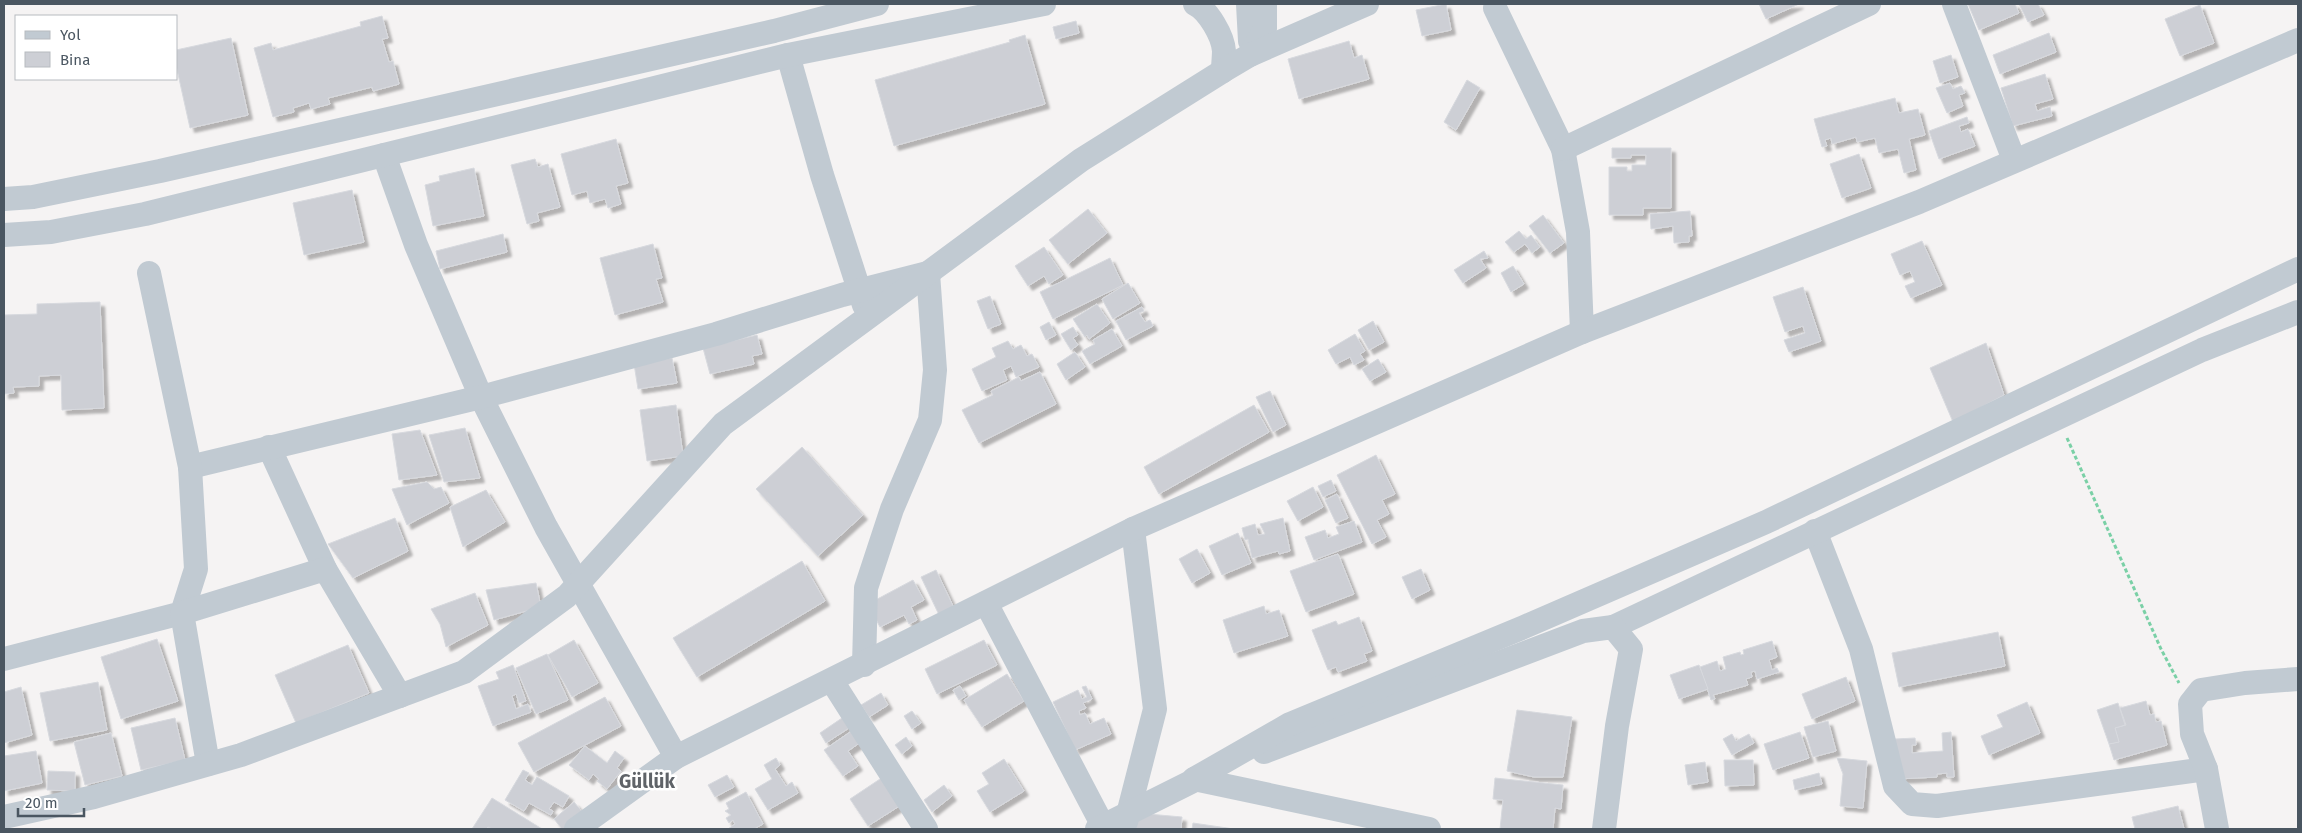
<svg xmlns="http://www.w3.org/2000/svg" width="2302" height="833" viewBox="0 0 2302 833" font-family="'Fira Sans',sans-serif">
<defs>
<filter id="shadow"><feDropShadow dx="4.5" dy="4.5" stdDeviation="1" flood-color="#0004"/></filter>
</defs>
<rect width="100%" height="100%" fill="#f5f3f3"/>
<g fill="#cdcfd5" stroke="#d7d9de" filter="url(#shadow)">
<polygon points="1446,4 1451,30 1422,36 1416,10"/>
<polygon points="1759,4 1799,4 1766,19"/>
<polygon points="1968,4 2015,4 2019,13 1979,30"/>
<polygon points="2019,4 2038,4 2044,15 2028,22"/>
<polygon points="2200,5 2214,43 2180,56 2165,19"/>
<polygon points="382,16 388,38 382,39 389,62 393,61 399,84 373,91 372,87 328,98 330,104 311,109 309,103 293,108 294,112 273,117 254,48 271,43 273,50 361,26 360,22"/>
<polygon points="1076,21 1079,33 1056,39 1053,27"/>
<polygon points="2049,33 2056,52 2000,74 1993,55"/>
<polygon points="1025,35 1045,104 894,146 875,80 1010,42 1009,40"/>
<polygon points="231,38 248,115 190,128 176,65 176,50"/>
<polygon points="1349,41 1354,58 1362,55 1369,79 1299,99 1288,59"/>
<polygon points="1951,55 1958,77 1940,83 1933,61"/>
<polygon points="2045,74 2053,99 2035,104 2037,111 2050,107 2052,116 2013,126 2001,88"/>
<polygon points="1467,80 1480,88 1456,130 1444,122"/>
<polygon points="1950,83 1953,89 1961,86 1965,93 1959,95 1963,106 1947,113 1936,88"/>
<polygon points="1895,98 1899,113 1918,109 1925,135 1909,139 1916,170 1904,173 1898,149 1879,153 1875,138 1857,142 1856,137 1832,144 1831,138 1825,140 1827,146 1822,147 1814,119"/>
<polygon points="1967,117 1969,123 1959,126 1961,132 1968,129 1975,146 1939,159 1929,131"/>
<polygon points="616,139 628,183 616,186 621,204 608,208 605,199 590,203 587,191 572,195 561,154"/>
<polygon points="1612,148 1671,148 1671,208 1643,208 1643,215 1609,215 1609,167 1627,167 1627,171 1632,171 1632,165 1646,165 1646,155 1631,155 1631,158 1612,158"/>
<polygon points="1859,154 1871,188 1842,198 1830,164"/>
<polygon points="535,159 538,167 548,164 560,207 537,213 539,221 527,224 511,165"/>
<polygon points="474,168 484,216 433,226 425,185 440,181 439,176"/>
<polygon points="352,190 364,242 304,255 293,203"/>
<polygon points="1088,209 1107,233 1068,264 1049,240"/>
<polygon points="1690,211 1692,236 1689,236 1689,242 1674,243 1673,226 1651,229 1650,214"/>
<polygon points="1543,215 1564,243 1550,253 1529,226"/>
<polygon points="1519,231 1526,239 1531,235 1540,247 1532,253 1525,244 1514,252 1505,242"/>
<polygon points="503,234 507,252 440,269 436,251"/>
<polygon points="1922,241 1942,285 1911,298 1905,286 1915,282 1910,271 1900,275 1891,254"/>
<polygon points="653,244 662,278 656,279 663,302 615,315 600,258"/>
<polygon points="1044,247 1063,275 1049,284 1044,276 1028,286 1015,266"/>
<polygon points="1484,251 1488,258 1480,259 1486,268 1463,283 1454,270"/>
<polygon points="1110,258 1123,285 1053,319 1040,292"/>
<polygon points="1513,266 1524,284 1511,292 1501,273"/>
<polygon points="1128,283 1140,303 1113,319 1102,299"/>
<polygon points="1803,287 1821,341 1789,352 1784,340 1805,333 1803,326 1785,332 1773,297"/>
<polygon points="990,296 1001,324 988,329 977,301"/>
<polygon points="100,302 104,408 62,410 61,375 39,376 39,386 13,387 14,393 4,394 4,315 37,314 37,304"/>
<polygon points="1097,304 1110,323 1089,339 1087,335 1085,337 1073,319"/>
<polygon points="1142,307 1144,311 1139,313 1145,322 1150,320 1153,326 1126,340 1116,321"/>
<polygon points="1373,321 1384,342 1369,350 1358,330"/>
<polygon points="1049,322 1056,335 1046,340 1040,327"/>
<polygon points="1073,327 1078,335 1073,338 1078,345 1071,350 1061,334"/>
<polygon points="1112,329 1122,346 1090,364 1082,351 1095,344 1093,340"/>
<polygon points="1355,334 1365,351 1360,354 1364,360 1354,365 1350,357 1336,364 1328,350"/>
<polygon points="757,335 762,354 752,356 754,364 710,374 703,348"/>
<polygon points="1008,341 1013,349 1021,345 1027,356 1032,354 1039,367 1016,377 1011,366 1003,370 1007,380 982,391 972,369 996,357 992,348"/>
<polygon points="1986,343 2004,395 1953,422 1930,368"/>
<polygon points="1075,352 1085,367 1066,380 1057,364"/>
<polygon points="672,358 677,383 638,389 634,364"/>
<polygon points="1378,359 1386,372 1370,381 1362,369"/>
<polygon points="1040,372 1056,404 979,443 962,410 993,395 991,391 1019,377 1021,381"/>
<polygon points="1270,391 1286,425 1273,432 1256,397"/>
<polygon points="676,405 683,456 647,461 640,410"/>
<polygon points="1254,405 1269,432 1159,494 1144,467"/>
<polygon points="465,428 480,478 444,482 429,435"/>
<polygon points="420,430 437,475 399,480 392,434"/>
<polygon points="802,447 863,515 818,556 756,489"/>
<polygon points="1376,455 1395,494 1382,500 1389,514 1377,520 1386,537 1372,544 1337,475"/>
<polygon points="1331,480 1336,491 1323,497 1318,486"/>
<polygon points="427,482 434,489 441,487 449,503 407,525 392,489"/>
<polygon points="1313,487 1323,507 1298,521 1287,501"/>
<polygon points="486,490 505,522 463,547 450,507"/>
<polygon points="1337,494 1348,518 1336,523 1325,500"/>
<polygon points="395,518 408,551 353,578 328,544"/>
<polygon points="1283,518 1290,551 1279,554 1278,551 1252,558 1248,539 1245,540 1242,528 1255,524 1258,535 1265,534 1260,524"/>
<polygon points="1354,521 1362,542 1314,560 1305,537 1325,530 1328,538 1339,534 1336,527"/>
<polygon points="1238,533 1251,563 1222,575 1209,546"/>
<polygon points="1197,549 1210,573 1192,583 1179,559"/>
<polygon points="1338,554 1354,594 1306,612 1290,571"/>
<polygon points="802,561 825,601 697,677 673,638"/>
<polygon points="1421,569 1430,590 1412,599 1402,577"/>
<polygon points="936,570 955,610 940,617 921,577"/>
<polygon points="913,580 924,600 911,607 917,620 909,624 904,615 880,627 868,604"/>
<polygon points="536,583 541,607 494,620 486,590"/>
<polygon points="475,593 488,625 446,647 440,624 431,609"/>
<polygon points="1264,606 1266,614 1279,610 1288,636 1234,653 1223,620"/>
<polygon points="1359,617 1372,651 1364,654 1367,661 1338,672 1336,667 1328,670 1312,630 1336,621 1338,625"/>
<polygon points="1998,632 2005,666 1899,687 1892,653"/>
<polygon points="157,639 178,701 121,719 101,657"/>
<polygon points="574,640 598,683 572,697 548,655"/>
<polygon points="984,640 997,665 937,694 925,669"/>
<polygon points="1772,641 1777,657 1769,660 1772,670 1777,668 1779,672 1757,679 1755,671 1751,672 1752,677 1746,679 1748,685 1713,695 1715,699 1711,700 1700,667 1717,661 1720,671 1726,669 1723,657 1740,652 1741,655 1744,654 1743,650"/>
<polygon points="348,645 369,693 296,723 275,675"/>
<polygon points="547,654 568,700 536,714 516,668"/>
<polygon points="513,665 526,701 519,703 516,694 512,696 516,709 528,704 531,712 493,726 478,686 499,679 496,672"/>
<polygon points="1699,665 1708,689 1679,699 1670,675"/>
<polygon points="1007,674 1024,701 982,727 964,700"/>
<polygon points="1846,677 1855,701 1812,719 1802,694"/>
<polygon points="98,682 107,730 50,741 40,693"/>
<polygon points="960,686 966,696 959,700 953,690"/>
<polygon points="1086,686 1092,699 1083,703 1086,708 1079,711 1080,715 1085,713 1090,724 1104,718 1111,734 1075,750 1053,702 1078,690 1082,699 1087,697 1082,687"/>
<polygon points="21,687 32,735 4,743 4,692"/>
<polygon points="881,693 888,705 869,717 861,705"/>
<polygon points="605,697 621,726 534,772 518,743"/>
<polygon points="2146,701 2150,715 2154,714 2156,722 2161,721 2167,745 2114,760 2109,744 2119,742 2115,728 2126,725 2120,708"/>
<polygon points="2027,702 2040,733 1989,755 1981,736 2003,727 1997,715"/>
<polygon points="2118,703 2125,725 2115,728 2119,742 2109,744 2097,710"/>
<polygon points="1517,710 1572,717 1563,777 1534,777 1507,771"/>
<polygon points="912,711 921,723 912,729 904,716"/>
<polygon points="175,718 185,760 141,770 131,728"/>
<polygon points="842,718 849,728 826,743 820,733"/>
<polygon points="1828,721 1836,751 1813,757 1804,727"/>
<polygon points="853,730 861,742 848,751 858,766 843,776 824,750"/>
<polygon points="1800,732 1809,758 1773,770 1764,744"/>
<polygon points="1951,732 1954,777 1947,777 1947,773 1937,774 1937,777 1897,779 1895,739 1915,738 1916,745 1912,745 1912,753 1943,751 1942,733"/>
<polygon points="111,733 122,776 85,785 74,742"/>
<polygon points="1732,734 1736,741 1749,734 1754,743 1732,755 1723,739"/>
<polygon points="906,737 912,746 902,754 895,745"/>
<polygon points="585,746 607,763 615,751 624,758 617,768 621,771 607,789 597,781 599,779 593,774 589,780 569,765"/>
<polygon points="36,751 42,783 4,791 4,756"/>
<polygon points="776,758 780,765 775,769 786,786 792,782 798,793 768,810 755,789 772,779 764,765"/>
<polygon points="1837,758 1867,761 1863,808 1840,806 1843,774"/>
<polygon points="1004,759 1024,791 990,812 977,791 989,784 982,773"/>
<polygon points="1724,760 1753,760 1754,785 1725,786"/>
<polygon points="1705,762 1708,782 1688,785 1685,765"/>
<polygon points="523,770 529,773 525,780 532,785 537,777 569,796 563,807 554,802 549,809 553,811 551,815 529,803 524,811 505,800"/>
<polygon points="48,771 75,772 75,791 47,790"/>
<polygon points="1819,773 1822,784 1795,790 1793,780"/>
<polygon points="727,775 734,787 715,797 708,785"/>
<polygon points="883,777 901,805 868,826 850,799"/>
<polygon points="1495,778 1563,785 1561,809 1555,808 1553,829 1500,829 1503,800 1493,799"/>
<polygon points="944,785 952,796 932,812 924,800"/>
<polygon points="746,792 763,824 754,829 728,829 735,824 733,820 729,823 726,818 731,815 725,811 729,809 726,803"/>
<polygon points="492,798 542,829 492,829 488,827 486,829 472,829"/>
<polygon points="574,802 584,814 566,829 562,829 554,819"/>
<polygon points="2178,806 2184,829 2135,829 2132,817"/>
<polygon points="1137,813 1182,817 1181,829 1135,829"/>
<polygon points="1193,823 1234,829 1192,829"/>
</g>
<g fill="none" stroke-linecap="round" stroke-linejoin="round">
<polyline stroke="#7ad0a6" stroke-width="3" stroke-dasharray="4 2.5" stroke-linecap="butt" points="2067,438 2161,649 2179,683"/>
<g stroke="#c1cad2" stroke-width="24">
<path d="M1195 4C1208 10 1223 36 1224 51 1224 57 1223 64 1223 71"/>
<polyline points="1248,4 1250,41"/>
<polyline points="1954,4 2014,160"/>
<polyline points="1495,8 1563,149 1578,232 1582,332"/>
<polyline points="788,55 822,175 864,305"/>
<polyline points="1250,55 1265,29 1265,4"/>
<polyline points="1563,149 1869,4"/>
<polyline points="384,155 416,245 481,397 546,527 676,757"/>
<polyline points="4,199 33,197 160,171 774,31 877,4"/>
<polyline points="4,235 51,232 145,214 788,55 1044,4"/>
<polyline points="269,447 325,569"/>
<polyline points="190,467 481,397 716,334 842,295 928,273 935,370 930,420 892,509 866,588 864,665"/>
<polyline points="1815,531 1861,649 1895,786 1912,804 1937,806 2206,769"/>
<polyline points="986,603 1103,826"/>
<polyline points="1613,627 2202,350 2298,312"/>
<polyline points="4,659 182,613 196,569 190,467 149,273"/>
<polyline points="832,681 926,829"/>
<polyline points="1264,752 1583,631 1613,627 1631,649 1617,726 1604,829"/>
<polyline points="208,764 182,613 325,569 400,696"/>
<polyline points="1194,779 1290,724 1524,627 1766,522 2298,269"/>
<polyline points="1194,779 1429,829"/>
<polyline points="4,817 94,797 241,755 464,672 567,596 723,424 867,318 1081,160 1223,71 1250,55 1367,4"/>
<polyline points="1126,822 1155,709 1133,529"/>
<polyline points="576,829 676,757 1133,529 1582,332 1919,202 2298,40"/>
<polyline points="1097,829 1209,773"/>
<polyline points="2217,829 2206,769 2192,734 2190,704 2201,690 2245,683 2298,679"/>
</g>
</g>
<g text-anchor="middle" stroke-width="5" stroke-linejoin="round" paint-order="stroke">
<g font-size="19" font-weight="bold" fill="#5f6368" stroke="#fff">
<text x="647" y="788">Güllük</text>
</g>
</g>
<rect width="2302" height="833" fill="none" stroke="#4a5661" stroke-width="10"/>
<rect x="15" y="15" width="162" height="65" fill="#ffffff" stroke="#b7bbc0"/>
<rect x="25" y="31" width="25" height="8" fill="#c1cad2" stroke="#b7bbc0"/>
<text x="60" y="40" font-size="15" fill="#4a5661">Yol</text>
<rect x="25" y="52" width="25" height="15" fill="#cdcfd5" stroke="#b7bbc0"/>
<text x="60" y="65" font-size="15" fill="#4a5661">Bina</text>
<path d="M18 808v8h66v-8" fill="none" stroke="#4a5661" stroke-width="2.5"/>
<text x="25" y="808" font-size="15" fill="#4a5661" stroke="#ffffff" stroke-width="4" paint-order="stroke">20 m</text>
</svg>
